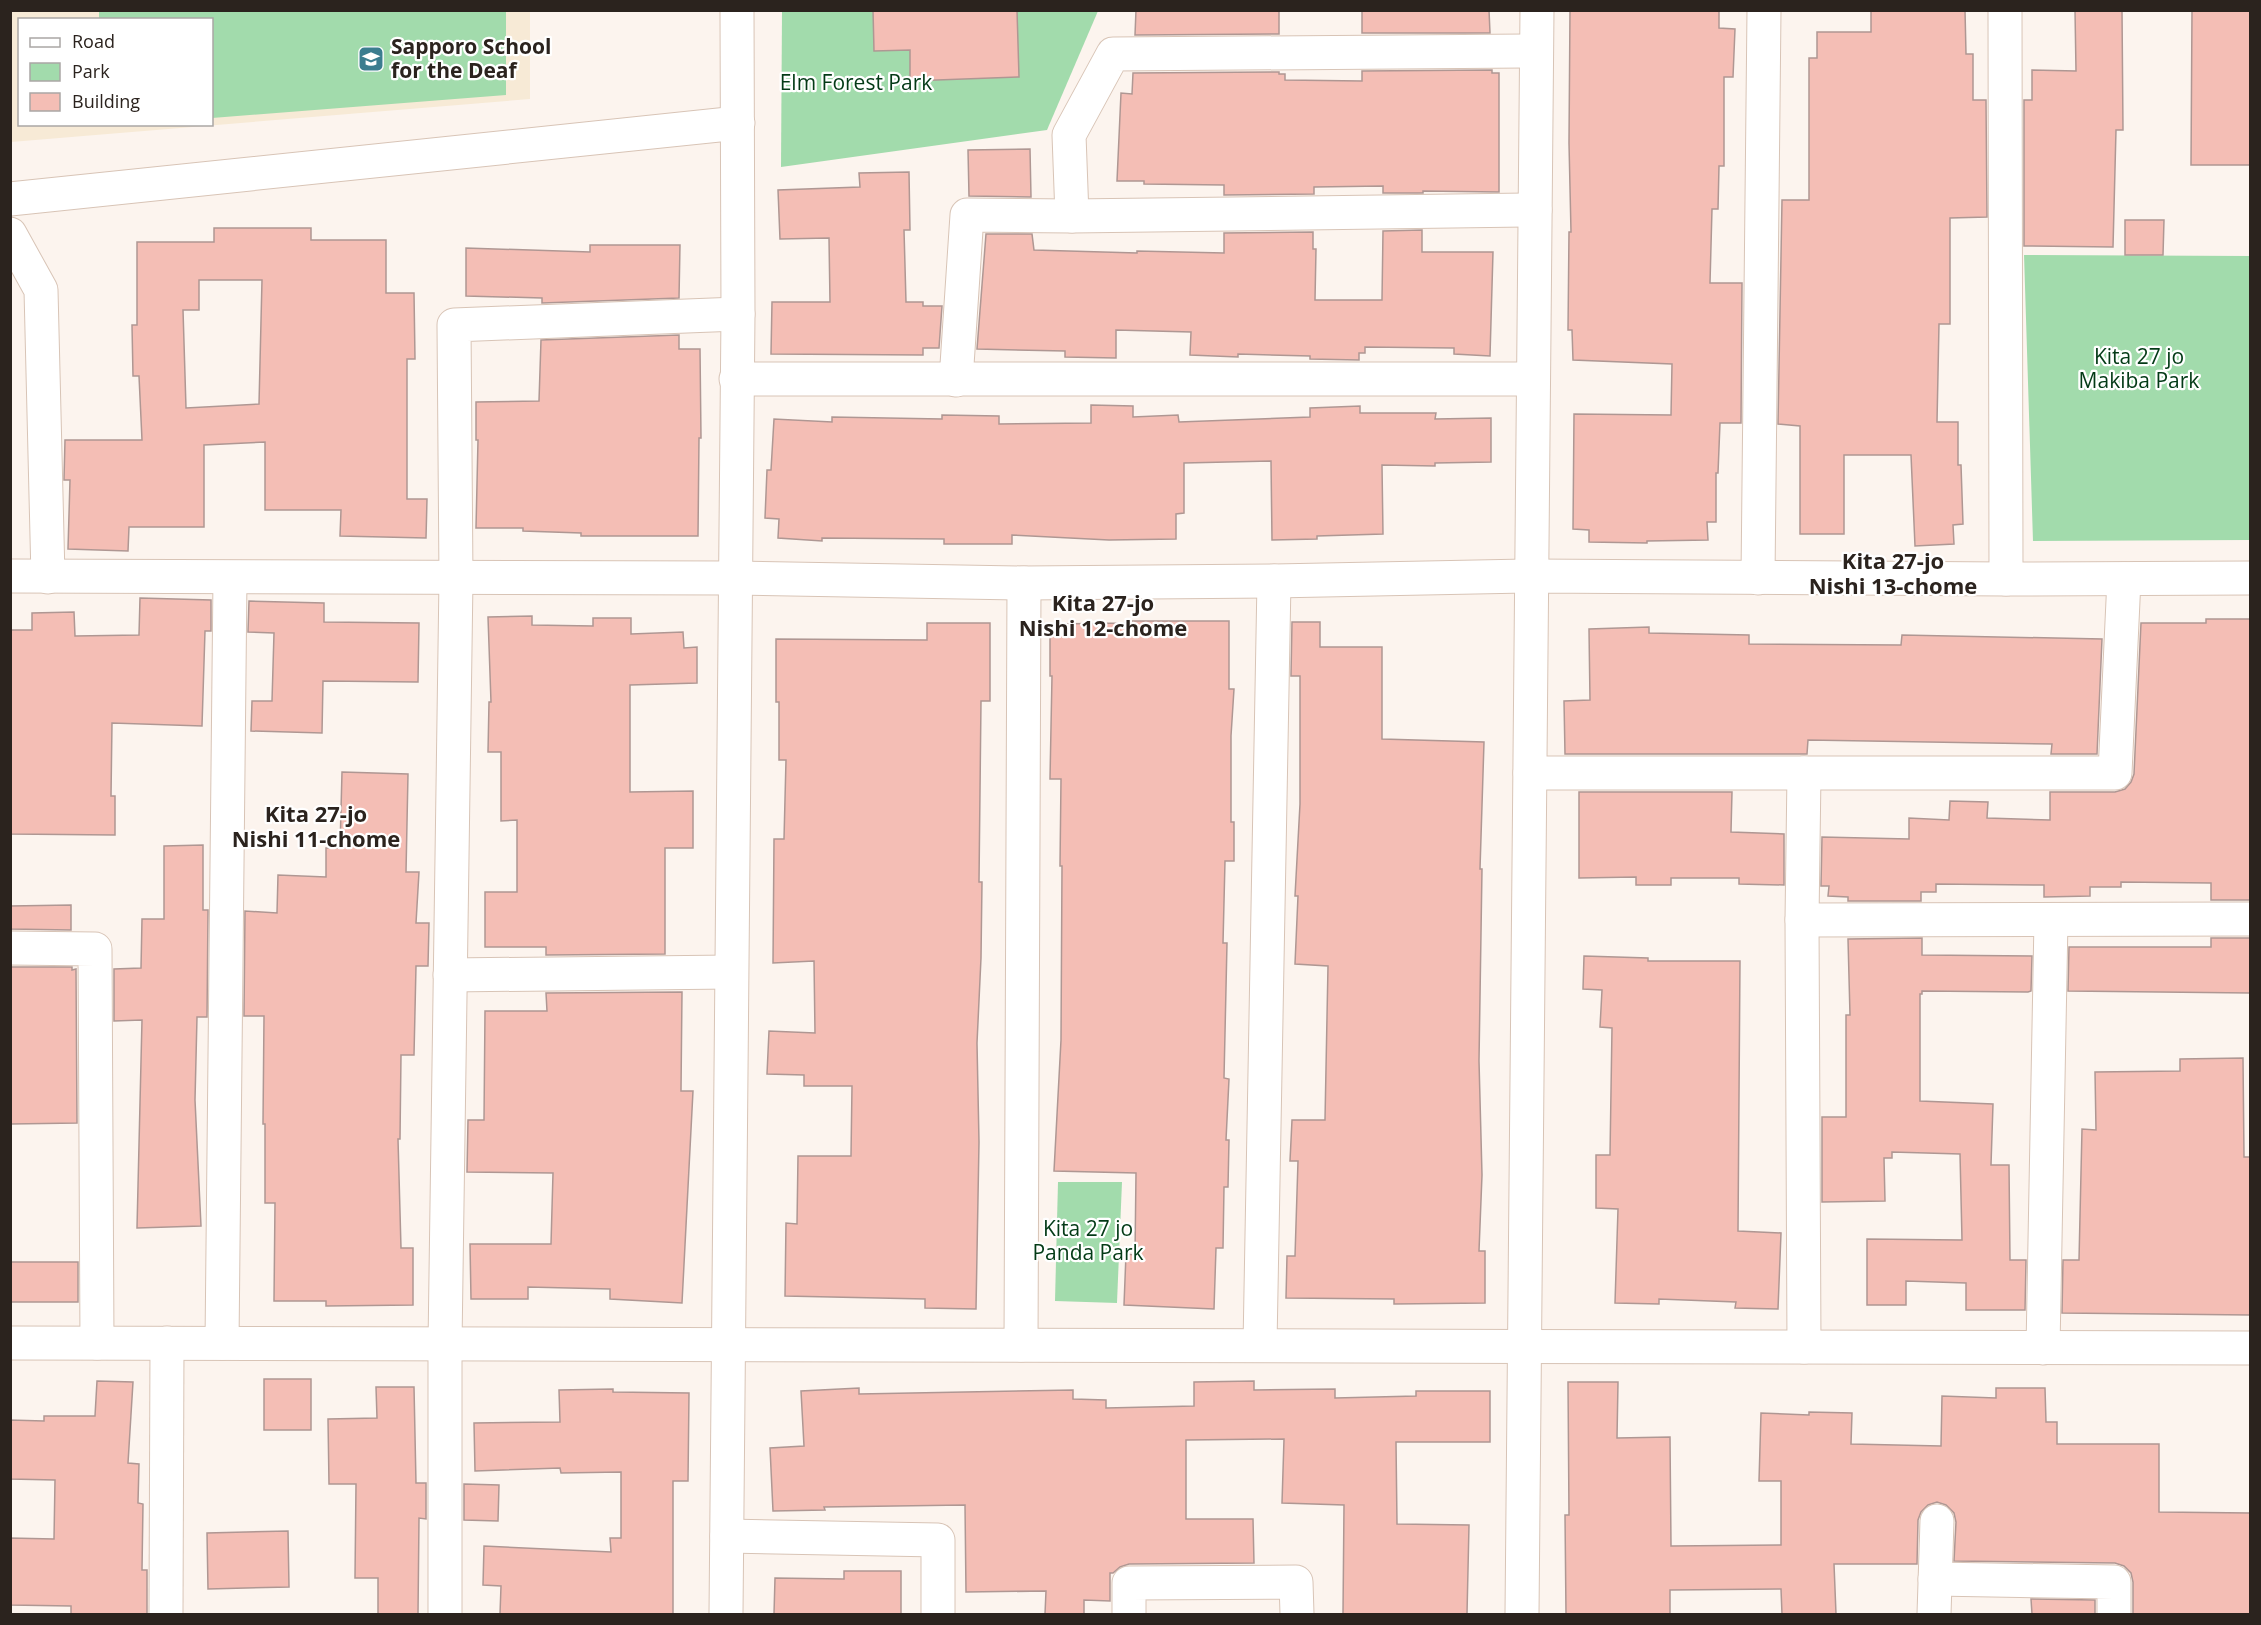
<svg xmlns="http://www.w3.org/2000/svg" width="2261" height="1625" viewBox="0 0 2261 1625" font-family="'Open Sans',sans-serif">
<rect width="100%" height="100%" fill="#fcf4ee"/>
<path fill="#f7ead6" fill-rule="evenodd" d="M11 11H530V99L11 142ZM20 20H212V124H20Z"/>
<g fill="#a2dbac">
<polygon points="99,11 506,11 506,95 212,118 212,20 99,19"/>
<polygon points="782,11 1098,11 1047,130 781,167"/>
<polygon points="2024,255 2250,256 2250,540 2033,541"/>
<polygon points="1058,1182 1122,1182 1117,1303 1055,1301"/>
</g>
<g fill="#f4beb5" stroke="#af9793" stroke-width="1.5" fill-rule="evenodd">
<polygon points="873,10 1017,10 1019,77 910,81 910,50 874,51"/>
<polygon points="1136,10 1279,10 1279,34 1135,35"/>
<polygon points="1362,10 1489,10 1490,33 1362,33"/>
<polygon points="1570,10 1719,10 1719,28 1735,29 1733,77 1724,77 1724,166 1719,166 1718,209 1712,209 1710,283 1742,283 1741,423 1720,423 1718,473 1716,473 1716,522 1707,522 1708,540 1647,541 1647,543 1589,542 1589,530 1573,529 1574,414 1671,415 1672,364 1573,360 1572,330 1568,330 1569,232 1571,232 1569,143"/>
<polygon points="1871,10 1965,10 1966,54 1973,54 1973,100 1986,100 1987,217 1950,218 1950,324 1939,324 1937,422 1958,422 1958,465 1961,465 1963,524 1953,525 1954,544 1915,546 1911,455 1844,455 1844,534 1800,534 1800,426 1778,424 1782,200 1809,200 1809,58 1817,58 1817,32 1871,32"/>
<polygon points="2075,10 2122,10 2123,130 2116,130 2113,247 2024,246 2024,100 2032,100 2032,70 2076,71"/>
<polygon points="2192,10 2250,10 2250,165 2191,165"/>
<polygon points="1492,70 1492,73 1499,73 1499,192 1423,191 1423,193 1383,193 1383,186 1314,187 1314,194 1224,195 1224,185 1144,184 1144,181 1117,181 1121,93 1132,94 1133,73 1279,72 1279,74 1285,74 1285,80 1362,81 1362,71"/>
<polygon points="1030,149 1031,197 969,196 968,150"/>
<polygon points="909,172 910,230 904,230 906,302 923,302 923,306 942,306 939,348 923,348 923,355 771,354 772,302 830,302 829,238 780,239 778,190 860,187 859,173"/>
<polygon points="2125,220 2164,220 2163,255 2125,255"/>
<path d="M214 228H311V240H386V293H414L415 359H407V499H427L426 538 340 536 341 510H265V442L204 445V527H129L128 551 68 549 70 480H64L65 440H142L139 376H133L132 325H137V242H214ZM199 280H262L259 404 186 408 183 310H199Z"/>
<polygon points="1422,230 1422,252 1493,252 1490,356 1454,354 1454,348 1365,347 1365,353 1359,353 1359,360 1310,359 1310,356 1238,354 1238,357 1190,355 1191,332 1116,330 1116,358 1065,357 1065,351 977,349 986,234 1032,234 1034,250 1137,253 1137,251 1224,253 1224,233 1313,232 1313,249 1316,249 1315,300 1382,300 1383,231"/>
<polygon points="590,245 680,245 679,298 542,303 542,298 466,296 466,248 590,252"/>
<polygon points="679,335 679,349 700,349 701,438 699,438 698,536 581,536 581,533 523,531 523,528 476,528 478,440 476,440 476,402 539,401 541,340"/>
<polygon points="1091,405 1133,406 1133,417 1178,415 1179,422 1310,417 1310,408 1360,406 1360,413 1436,413 1435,419 1491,418 1491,462 1435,463 1435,466 1382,465 1383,534 1317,536 1317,539 1272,540 1271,461 1184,463 1184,513 1176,514 1176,539 1109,540 1012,535 1012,544 944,544 944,539 822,538 822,541 778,538 779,519 765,518 767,470 771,470 774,419 832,422 832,417 942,419 942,415 999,416 999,424 1091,423"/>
<polygon points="140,598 211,600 211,631 205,631 202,726 112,723 111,796 115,796 115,835 10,834 10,630 32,630 32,613 74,612 75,636 139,635"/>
<polygon points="249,601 324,603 324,622 419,623 418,682 323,681 322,733 251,731 252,701 272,701 274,633 248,632"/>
<polygon points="532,616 532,625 593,626 593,618 631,618 631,634 683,632 684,648 697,647 697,683 630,685 630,792 693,791 693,848 665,848 665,954 546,955 546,947 485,947 485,892 517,892 517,820 501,821 501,752 488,752 489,702 491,702 488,617"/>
<polygon points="2206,619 2250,619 2250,900 2211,900 2211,883 2121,882 2121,887 2090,887 2090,896 2044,897 2044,885 1936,884 1936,892 1921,892 1921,901 1848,901 1848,897 1828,896 1829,886 1821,886 1822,837 1909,839 1909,818 1949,820 1950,801 1988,802 1987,818 2050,820 2050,792 2115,792 2125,789 2131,782 2134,774 2141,623 2206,623"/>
<polygon points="1132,621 1229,621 1229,689 1234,689 1231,736 1231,822 1234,822 1234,861 1225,861 1223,943 1227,943 1224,1078 1229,1079 1226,1140 1229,1140 1228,1187 1224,1187 1223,1248 1216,1248 1214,1309 1124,1305 1126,1254 1135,1255 1136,1173 1054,1171 1061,1040 1062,866 1060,866 1061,779 1050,779 1052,676 1050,676 1050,624 1132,623"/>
<polygon points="1292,622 1320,622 1320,647 1382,647 1382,739 1484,742 1480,869 1482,869 1479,1061 1482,1175 1479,1251 1485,1251 1485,1303 1394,1304 1394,1299 1286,1298 1287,1256 1295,1256 1298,1161 1290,1161 1292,1120 1325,1120 1328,966 1295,964 1298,896 1295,896 1300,804 1300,676 1291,676"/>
<polygon points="927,623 990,623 990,701 981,701 979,882 982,882 981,958 977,1043 979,1142 976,1309 925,1308 925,1299 785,1296 786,1223 797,1224 798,1156 851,1156 852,1086 804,1086 804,1075 767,1074 769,1031 815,1033 814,961 773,963 774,839 784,839 786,760 779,760 779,702 776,702 776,639 927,640"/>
<polygon points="1649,627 1649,633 1749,635 1749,644 1901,645 1902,635 2102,639 2097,754 2051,754 2052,744 1808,740 1807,754 1565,754 1564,701 1590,700 1589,629"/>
<polygon points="342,772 408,774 406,872 419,872 416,923 429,923 428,966 416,966 414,1055 401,1055 400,1139 398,1139 401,1248 413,1248 413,1305 326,1306 326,1301 274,1301 275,1203 265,1203 265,1124 263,1124 264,1016 244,1016 245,911 277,913 278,875 326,877 326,848 340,848"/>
<polygon points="1579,792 1732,792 1731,832 1784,834 1784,885 1739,884 1739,878 1671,878 1671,885 1636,885 1636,877 1579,878"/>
<polygon points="203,845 203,910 208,910 207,1017 197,1017 195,1100 201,1226 137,1228 142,1020 114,1021 114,969 141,968 142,919 164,919 164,846"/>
<polygon points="71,905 71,930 10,929 10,906"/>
<polygon points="1922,938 1922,955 2032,956 2031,991 2028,992 1922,991 1922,994 1920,994 1920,1101 1993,1104 1991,1165 2009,1165 2010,1260 2026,1260 2025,1310 1966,1310 1966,1283 1906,1281 1906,1305 1867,1305 1867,1239 1962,1240 1960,1154 1892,1152 1892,1158 1884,1158 1885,1201 1822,1202 1822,1117 1846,1117 1846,1015 1850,1015 1848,939"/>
<polygon points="2211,938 2250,938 2250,993 2068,991 2069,947 2211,947"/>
<polygon points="1584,956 1648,958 1648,961 1740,961 1738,1231 1781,1233 1778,1309 1735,1308 1736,1302 1659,1299 1659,1304 1615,1303 1618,1209 1596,1208 1596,1155 1610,1155 1612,1028 1600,1027 1602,990 1583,989"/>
<polygon points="10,967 72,967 72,970 76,969 77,1123 11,1124"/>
<polygon points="682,992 681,1091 693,1091 682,1303 610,1299 610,1289 528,1287 528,1299 471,1299 470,1244 551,1244 553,1173 467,1172 468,1120 484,1120 485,1011 547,1011 546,993"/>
<polygon points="2243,1058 2244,1157 2250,1157 2250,1315 2062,1313 2063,1260 2079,1260 2082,1129 2096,1130 2095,1072 2180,1071 2180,1059"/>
<rect x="10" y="1262" width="68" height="40"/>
<rect x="264" y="1379" width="47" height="51"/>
<polygon points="97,1381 133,1382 128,1463 139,1464 138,1503 143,1504 142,1570 147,1570 147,1614 71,1614 71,1606 10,1605 10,1538 54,1539 55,1480 10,1479 10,1420 44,1421 44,1416 95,1416"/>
<polygon points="1254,1381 1254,1390 1335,1389 1335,1398 1416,1396 1416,1391 1490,1391 1490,1442 1396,1442 1397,1524 1469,1525 1467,1614 1343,1614 1344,1505 1282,1503 1284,1439 1186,1440 1186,1519 1253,1519 1254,1563 1129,1564 1120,1567 1113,1573 1110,1573 1110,1601 1084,1600 1084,1614 1045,1614 1046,1591 966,1592 965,1505 824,1507 825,1510 773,1511 770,1448 804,1446 801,1391 859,1388 859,1394 1073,1390 1073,1399 1106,1400 1106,1408 1194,1406 1194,1382"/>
<polygon points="1568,1382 1618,1382 1617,1438 1670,1437 1671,1546 1781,1545 1781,1481 1759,1481 1761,1413 1809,1415 1809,1412 1852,1413 1851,1444 1941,1446 1942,1396 1996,1398 1996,1388 2045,1388 2046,1422 2057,1422 2057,1444 2159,1444 2159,1512 2250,1513 2250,1614 2133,1614 2133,1582 2131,1573 2124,1566 2115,1563 1954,1561 1956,1522 1954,1513 1946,1505 1937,1502 1928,1505 1921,1512 1918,1520 1917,1564 1834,1564 1836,1614 1782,1614 1781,1589 1670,1590 1670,1614 1566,1614 1565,1515 1569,1515"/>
<polygon points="376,1387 414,1387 416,1483 426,1483 426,1519 419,1518 418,1614 378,1614 378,1578 355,1578 356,1484 329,1484 328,1419 377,1418"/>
<polygon points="613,1389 613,1392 689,1393 688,1481 673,1481 673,1614 500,1614 501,1586 483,1585 484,1546 611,1552 610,1538 621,1538 621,1472 561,1473 560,1468 475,1471 474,1423 560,1422 559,1390"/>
<polygon points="464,1484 499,1485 498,1521 464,1520"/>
<polygon points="288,1531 289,1587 208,1589 207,1533"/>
<polygon points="844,1571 901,1571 901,1614 774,1614 775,1578 844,1579"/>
<polygon points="2031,1599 2095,1600 2095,1614 2032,1614"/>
</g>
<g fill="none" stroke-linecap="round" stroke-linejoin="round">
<g stroke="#d8c4b6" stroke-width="35">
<g id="street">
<polyline points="2005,10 2006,579"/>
<polyline points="10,199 738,123"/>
<polyline points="1072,216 1069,135 1113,54 1536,51"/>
<polyline points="10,234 41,290 48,577"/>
<polyline points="736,379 1533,379"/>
<polyline points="956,380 967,215 1072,216 1535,210"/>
<polyline points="10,576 734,578 1024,583 1274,581 1531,576 2006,579 2250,578"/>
<polyline points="1758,578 1764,10"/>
<polyline points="1530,773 2115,773 2124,579"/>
<polyline points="1802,920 2250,919"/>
<polyline points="10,948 95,949 97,1343"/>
<polyline points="450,975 731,972"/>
<polyline points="10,1343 2250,1348"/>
<polyline points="222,1343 230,578"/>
<polyline points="1021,1345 1024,583"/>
<polyline points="1260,1345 1274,581"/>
<polyline points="1804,1347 1802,920 1804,773"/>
<polyline points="2043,1348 2051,920"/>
<polyline points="727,1536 938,1540 938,1614"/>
<polyline points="1935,1579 2114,1582 2114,1614"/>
<polyline points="166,1614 167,1343"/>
<polyline points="445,1614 445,1344 456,579 454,325 738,314"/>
<polyline points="726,1614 738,314 737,10"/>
<polyline points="1129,1614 1129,1583 1296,1582 1297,1614"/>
<polyline points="1522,1614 1537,10"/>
<polyline points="1934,1614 1937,1521"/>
</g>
</g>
<use href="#street" stroke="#fff" stroke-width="33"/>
</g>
<defs>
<g id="school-square" transform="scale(1.35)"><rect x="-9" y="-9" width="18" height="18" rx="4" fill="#3b7d8f" stroke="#fff"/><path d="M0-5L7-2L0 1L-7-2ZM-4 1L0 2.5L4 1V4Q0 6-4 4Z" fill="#fff"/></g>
</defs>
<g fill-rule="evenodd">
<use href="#school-square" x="371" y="59"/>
</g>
<g text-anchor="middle" stroke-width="4.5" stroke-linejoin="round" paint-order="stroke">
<g font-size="21" font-weight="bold" fill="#2b231e" stroke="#fff" text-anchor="start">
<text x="391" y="54">Sapporo School<tspan x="391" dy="24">for the Deaf</tspan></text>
</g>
<g font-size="21" fill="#033a16" stroke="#fff">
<text x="856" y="90">Elm Forest Park</text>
<text x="2139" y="364">Kita 27 jo<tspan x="2139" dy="24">Makiba Park</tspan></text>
<text x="1088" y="1236">Kita 27 jo<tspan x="1088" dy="24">Panda Park</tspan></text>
</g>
<g font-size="22" font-weight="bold" fill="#2b231e" stroke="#fff">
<text x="1893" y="569">Kita 27-jo<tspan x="1893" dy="25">Nishi 13-chome</tspan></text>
<text x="1103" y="611">Kita 27-jo<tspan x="1103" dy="25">Nishi 12-chome</tspan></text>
<text x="316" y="822">Kita 27-jo<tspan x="316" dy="25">Nishi 11-chome</tspan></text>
</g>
</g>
<rect width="2261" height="1625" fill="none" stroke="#2b231e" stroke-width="24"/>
<rect x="18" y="18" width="195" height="108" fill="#ffffff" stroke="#aaa7a5" stroke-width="1.5"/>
<rect x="30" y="38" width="30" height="9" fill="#ffffff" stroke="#aaa7a5" stroke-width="1.5"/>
<text x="72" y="48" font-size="18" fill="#2b231e">Road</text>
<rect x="30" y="63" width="30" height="18" fill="#a2dbac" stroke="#aaa7a5" stroke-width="1.5"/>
<text x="72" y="78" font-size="18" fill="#2b231e">Park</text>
<rect x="30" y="93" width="30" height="18" fill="#f4beb5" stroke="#aaa7a5" stroke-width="1.5"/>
<text x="72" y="108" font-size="18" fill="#2b231e">Building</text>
</svg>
